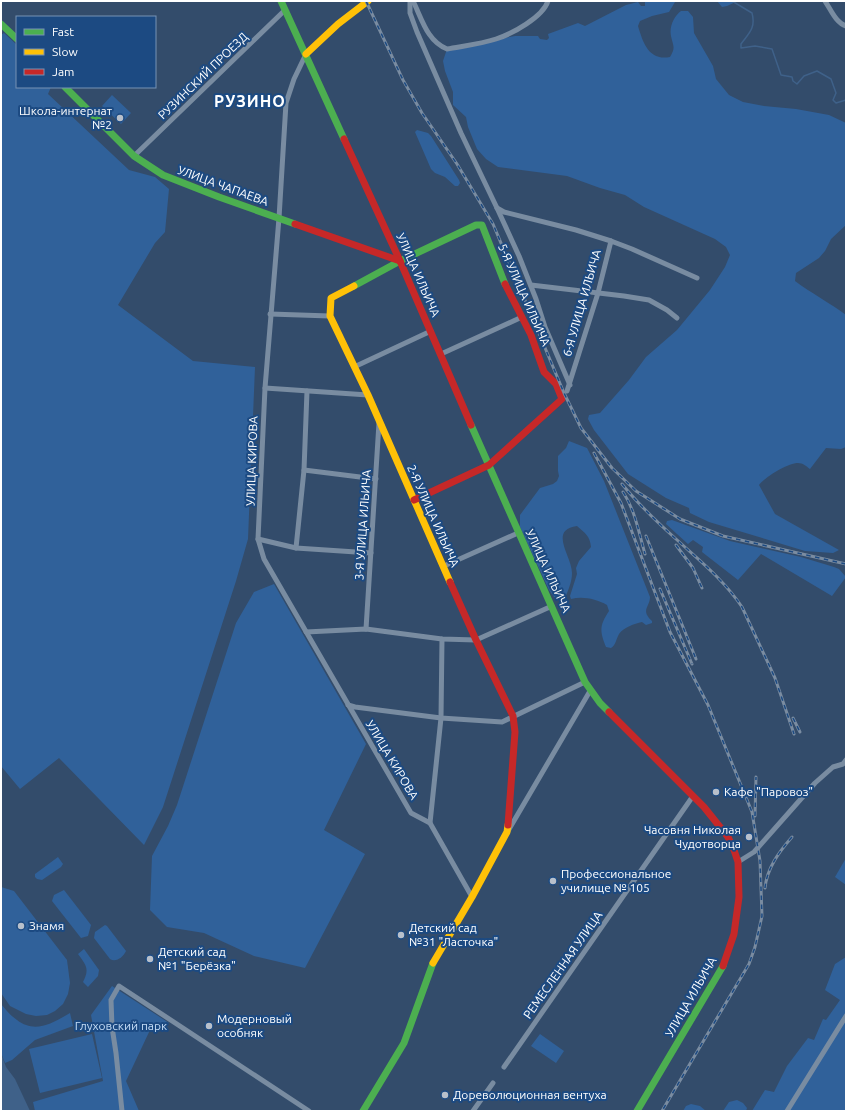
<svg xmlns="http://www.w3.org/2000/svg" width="847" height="1112" viewBox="0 0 847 1112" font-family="Ubuntu,sans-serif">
<rect width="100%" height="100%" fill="#334c6b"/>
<g fill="#30619a">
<path d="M645 1 675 2 669 12 652 16 640 21 638 26C643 43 649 61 670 57 676 47 673 46 671 36 669 27 674 16 681 11H688L693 17 694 33 713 66 716 79 729 95 743 102 764 106 796 109 829 115 846 123V225L831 239 825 251 819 258 796 273 795 281C811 293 830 303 846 315V447L841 449 826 448 810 469C806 466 803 463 798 463 788 463 765 477 759 485L775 514 839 550 833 553 805 551 709 522 690 513 689 508 666 498 628 474 594 430 588 419 589 415 600 413 629 380 646 357 677 330 710 290 725 267 730 255 726 247 715 239 644 207 625 195 600 188 567 176 498 167 486 159 477 149 468 127 466 117 453 105V92L445 71 443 61 447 49 515 36H538L540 39 547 40 549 38 548 34 578 23 585 26 626 5 638 2 641 6H645Z"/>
<polygon points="717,1 738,1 727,6 722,7"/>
<polygon points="4,33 17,45 17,87 51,87 48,94 129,170 155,177 169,189 165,232 155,243 118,305 193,361 255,367 248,539 236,581 163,807 144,845 59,758 20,789 1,766 1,35"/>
<polygon points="112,95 131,113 121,124 102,106"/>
<polygon points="417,130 428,133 431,136 459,180 460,183 458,186 455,186 445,177 435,173 431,169 415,132"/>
<path d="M569 441 587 448 604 481 650 597C650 607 640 610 652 621V623L646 625 642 622C634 624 624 627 619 634 616 639 616 645 611 648L606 647C599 630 600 625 609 611L607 605C596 599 583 596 571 599L570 596 577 574 576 568 579 561 591 547C590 536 585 533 577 526 548 530 572 556 572 573 572 582 568 591 564 600L562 601 554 597 549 590 520 527V515L540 488 553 484 557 481 559 476 558 471V456L566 448Z"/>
<polygon points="672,520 730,541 801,557 834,567 839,569 846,577 832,596 761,554 738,580 702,552 703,547 693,540 688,544 666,524 667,521"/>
<polygon points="274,584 366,744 324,830 365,854 305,968 254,956 204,933 167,927 150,910 152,856 168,826 177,805 236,623 254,592"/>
<polygon points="58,857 63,864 61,867 42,880 37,879 35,877 35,874"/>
<polygon points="846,858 846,885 835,877"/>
<polygon points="1,887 14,891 67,960 70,983 68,994 63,1004 55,1011 47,1015 36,1016 26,1014 10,1006 1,993"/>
<polygon points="64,890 91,925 88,936 81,938 52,901 54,895"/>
<path d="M105 925 107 926 126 951C123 957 116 963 110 959L94 938 95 932Z"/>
<path d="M84 949 99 970 98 976 88 987 83 982C90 969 86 965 78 954Z"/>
<polygon points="846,957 846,1111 752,1111 765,1090 774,1092 787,1066 808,1038 814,1040 823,1019 826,1020 840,1000 825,990 835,964"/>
<polygon points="112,986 169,1023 150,1030 126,1081 139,1111 35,1111 33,1102 103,1081 91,1015"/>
<path d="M1 1004C6 1010 11 1016 17 1020 35 1034 53 1023 70 1013L73 1026 35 1040 12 1060 5 1063 1 1053Z"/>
<polygon points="92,1034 102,1078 40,1093 29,1049"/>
<polygon points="540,1034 564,1051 556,1063 531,1046"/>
<polygon points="737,1100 743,1103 747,1108 746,1111 723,1111 729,1102"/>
<polygon points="691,1104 700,1106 706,1111 683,1111 686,1106"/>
</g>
<polygon fill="#3f6189" points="1,1053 6,1067 15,1079 30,1111 1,1111"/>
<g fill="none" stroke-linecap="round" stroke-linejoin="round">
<path stroke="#3f6189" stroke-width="1.5" d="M732 1 752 13C756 28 749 33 741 44V48L755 46 772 49 781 75 792 77 793 81 797 84 804 76 817 71 831 79 836 93 833 100 836 103 846 100"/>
<g stroke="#798ca1" stroke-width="5">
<polyline points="410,1 410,13 417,32 461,133 497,208 519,256 536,299 545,327 570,385"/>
<path d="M413 1C422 19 427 41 447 49 463 46 481 44 496 39 512 34 543 17 548 1"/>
<path d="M825 1C831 10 836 23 846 26"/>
<polyline points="306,54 294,79 286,103 279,218 265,388 258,539 264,559 411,813 430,823"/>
<polyline points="134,156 285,10"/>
<polyline points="497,208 504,212 576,230 611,241"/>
<polyline points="531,285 624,296 649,300 667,310 677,318"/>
<polyline points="270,314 330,316"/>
<polyline points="441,354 522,317"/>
<polyline points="354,367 431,331"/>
<polyline points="265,388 368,395"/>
<polyline points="567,391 598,293 611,241 632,249 697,278"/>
<polyline points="304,470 376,479"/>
<polyline points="258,539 296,548 371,553"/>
<polyline points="296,548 304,470 307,391"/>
<polyline points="444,566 518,533"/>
<polyline points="366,629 379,423"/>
<polyline points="306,632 366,629 442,639 476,640 552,606"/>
<polyline points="442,639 441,718 430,823 472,897"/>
<polyline points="348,705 355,707 441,718 502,722 585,682"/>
<polyline points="508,831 590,691"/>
<polyline points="738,862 754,852 815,783 833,767 843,764 846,760"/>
<polyline points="504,1067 693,796"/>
<polyline points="122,1111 116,1053 112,1027 111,1000 119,986 309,1111"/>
<polyline points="473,1111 493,1083"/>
<polyline points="787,1111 846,1016"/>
</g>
<g stroke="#4caf50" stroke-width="7">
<polyline points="281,1 344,139"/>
<polyline points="1,24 17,39"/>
<polyline points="65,87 134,156 163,175 219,197 295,224"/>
<polyline points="354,286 400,261 476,225 482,225 505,284"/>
<polyline points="471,425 585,682 600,703 609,712"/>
<polyline points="363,1111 404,1043 433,963"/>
<polyline points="637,1111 723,966"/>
</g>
<g stroke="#ffc107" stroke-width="7">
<polyline points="306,54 338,24 368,1"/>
<polyline points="354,286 331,298 330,316 368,395 450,582"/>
<polyline points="433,963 472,897 507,832 508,825"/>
</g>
<g stroke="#c62828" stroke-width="7">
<polyline points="344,139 400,261 471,425"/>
<polyline points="295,224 400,261"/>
<polyline points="414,500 489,465 562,399 556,384 544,372 531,335 505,284"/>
<polyline points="450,582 476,640 513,716 515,732 508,825"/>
<polyline points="609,712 704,807 728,837 734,850 738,862 739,897 734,934 723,966"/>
</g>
<g stroke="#7a8ca1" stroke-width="3">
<g id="rail">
<polyline points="366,1 403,80 422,113 457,164 493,224 564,393 581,428 612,468 636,491 680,519 723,536 846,564"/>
<polyline points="594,453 621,503 670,632 708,705 752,812 760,861 762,916 755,947 749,964 662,1111"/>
<path d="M622 484C638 504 657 522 676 539 700 561 724 580 742 607L775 678 794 734"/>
<path d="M623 492C635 510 639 533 645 554"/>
<polyline points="646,536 696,659"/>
<polyline points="676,545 693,568 702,588"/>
<polyline points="660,589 692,664"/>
<polyline points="793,718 800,732"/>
<polyline points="755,816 756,777"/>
<path d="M765 888C767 868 779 852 792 837"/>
</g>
</g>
<use href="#rail" stroke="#1c4a82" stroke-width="1.5" stroke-dasharray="4.5" stroke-linecap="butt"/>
</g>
<g fill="#b8c0cb" stroke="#1c4a82" stroke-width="1.5">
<circle cx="120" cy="118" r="4"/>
<circle cx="716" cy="792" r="4"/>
<circle cx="749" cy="837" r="4"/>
<circle cx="553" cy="881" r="4"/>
<circle cx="21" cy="926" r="4"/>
<circle cx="401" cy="935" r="4"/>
<circle cx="150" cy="959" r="4"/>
<circle cx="209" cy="1026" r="4"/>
<circle cx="445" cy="1095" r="4"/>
</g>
<g text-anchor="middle" stroke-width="4" stroke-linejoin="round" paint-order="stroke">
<g font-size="12" fill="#fff" stroke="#1c4a82">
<text transform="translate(203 76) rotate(-44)" y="4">РУЗИНСКИЙ ПРОЕЗД</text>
<text transform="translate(223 186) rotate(20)" y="4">УЛИЦА ЧАПАЕВА</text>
<text transform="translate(418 275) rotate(66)" y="4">УЛИЦА ИЛЬИЧА</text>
<text transform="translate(524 295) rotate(66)" y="4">5-Я УЛИЦА ИЛЬИЧА</text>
<text transform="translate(582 303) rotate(-74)" y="4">6-Я УЛИЦА ИЛЬИЧА</text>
<text transform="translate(252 461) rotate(-88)" y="4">УЛИЦА КИРОВА</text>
<text transform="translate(433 516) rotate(66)" y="4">2-Я УЛИЦА ИЛЬИЧА</text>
<text transform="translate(363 525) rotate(-86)" y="4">3-Я УЛИЦА ИЛЬИЧА</text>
<text transform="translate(548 571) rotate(65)" y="4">УЛИЦА ИЛЬИЧА</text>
<text transform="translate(392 760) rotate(59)" y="4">УЛИЦА КИРОВА</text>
<text transform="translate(563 965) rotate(-55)" y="4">РЕМЕСЛЕННАЯ УЛИЦА</text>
<text transform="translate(691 997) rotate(-60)" y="4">УЛИЦА ИЛЬИЧА</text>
</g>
<g font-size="12" fill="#fff" stroke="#1c4a82" text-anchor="start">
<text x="112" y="115" text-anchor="end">Школа-интернат<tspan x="112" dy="14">№2</tspan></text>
<text x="724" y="796">Кафе "Паровоз"</text>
<text x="741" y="834" text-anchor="end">Часовня Николая<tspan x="741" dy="14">Чудотворца</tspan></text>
<text x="561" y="878">Профессиональное<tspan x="561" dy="14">училище № 105</tspan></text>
<text x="29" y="930">Знамя</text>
<text x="409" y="932">Детский сад<tspan x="409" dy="14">№31 "Ласточка"</tspan></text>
<text x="158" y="956">Детский сад<tspan x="158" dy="14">№1 "Берёзка"</tspan></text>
<text x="217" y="1023">Модерновый<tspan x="217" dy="14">особняк</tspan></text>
<text x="453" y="1099">Дореволюционная вентуха</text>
</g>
<g font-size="12" fill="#c5ddf7" stroke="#1c4a82">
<text x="121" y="1030">Глуховский парк</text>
</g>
<g font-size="16" font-weight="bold" letter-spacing="1" fill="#fff" stroke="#1c4a82">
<text x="250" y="107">РУЗИНО</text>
</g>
</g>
<rect width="847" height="1112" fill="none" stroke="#ffffff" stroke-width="4"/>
<rect x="16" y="16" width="140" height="72" fill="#1c4a82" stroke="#7792b4"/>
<rect x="24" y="29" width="20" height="6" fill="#4caf50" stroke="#7792b4"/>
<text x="52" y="36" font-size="12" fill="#ffffff">Fast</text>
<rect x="24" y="49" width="20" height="6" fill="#ffc107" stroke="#7792b4"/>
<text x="52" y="56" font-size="12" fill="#ffffff">Slow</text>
<rect x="24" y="69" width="20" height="6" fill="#c62828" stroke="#7792b4"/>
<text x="52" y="76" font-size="12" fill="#ffffff">Jam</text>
</svg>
